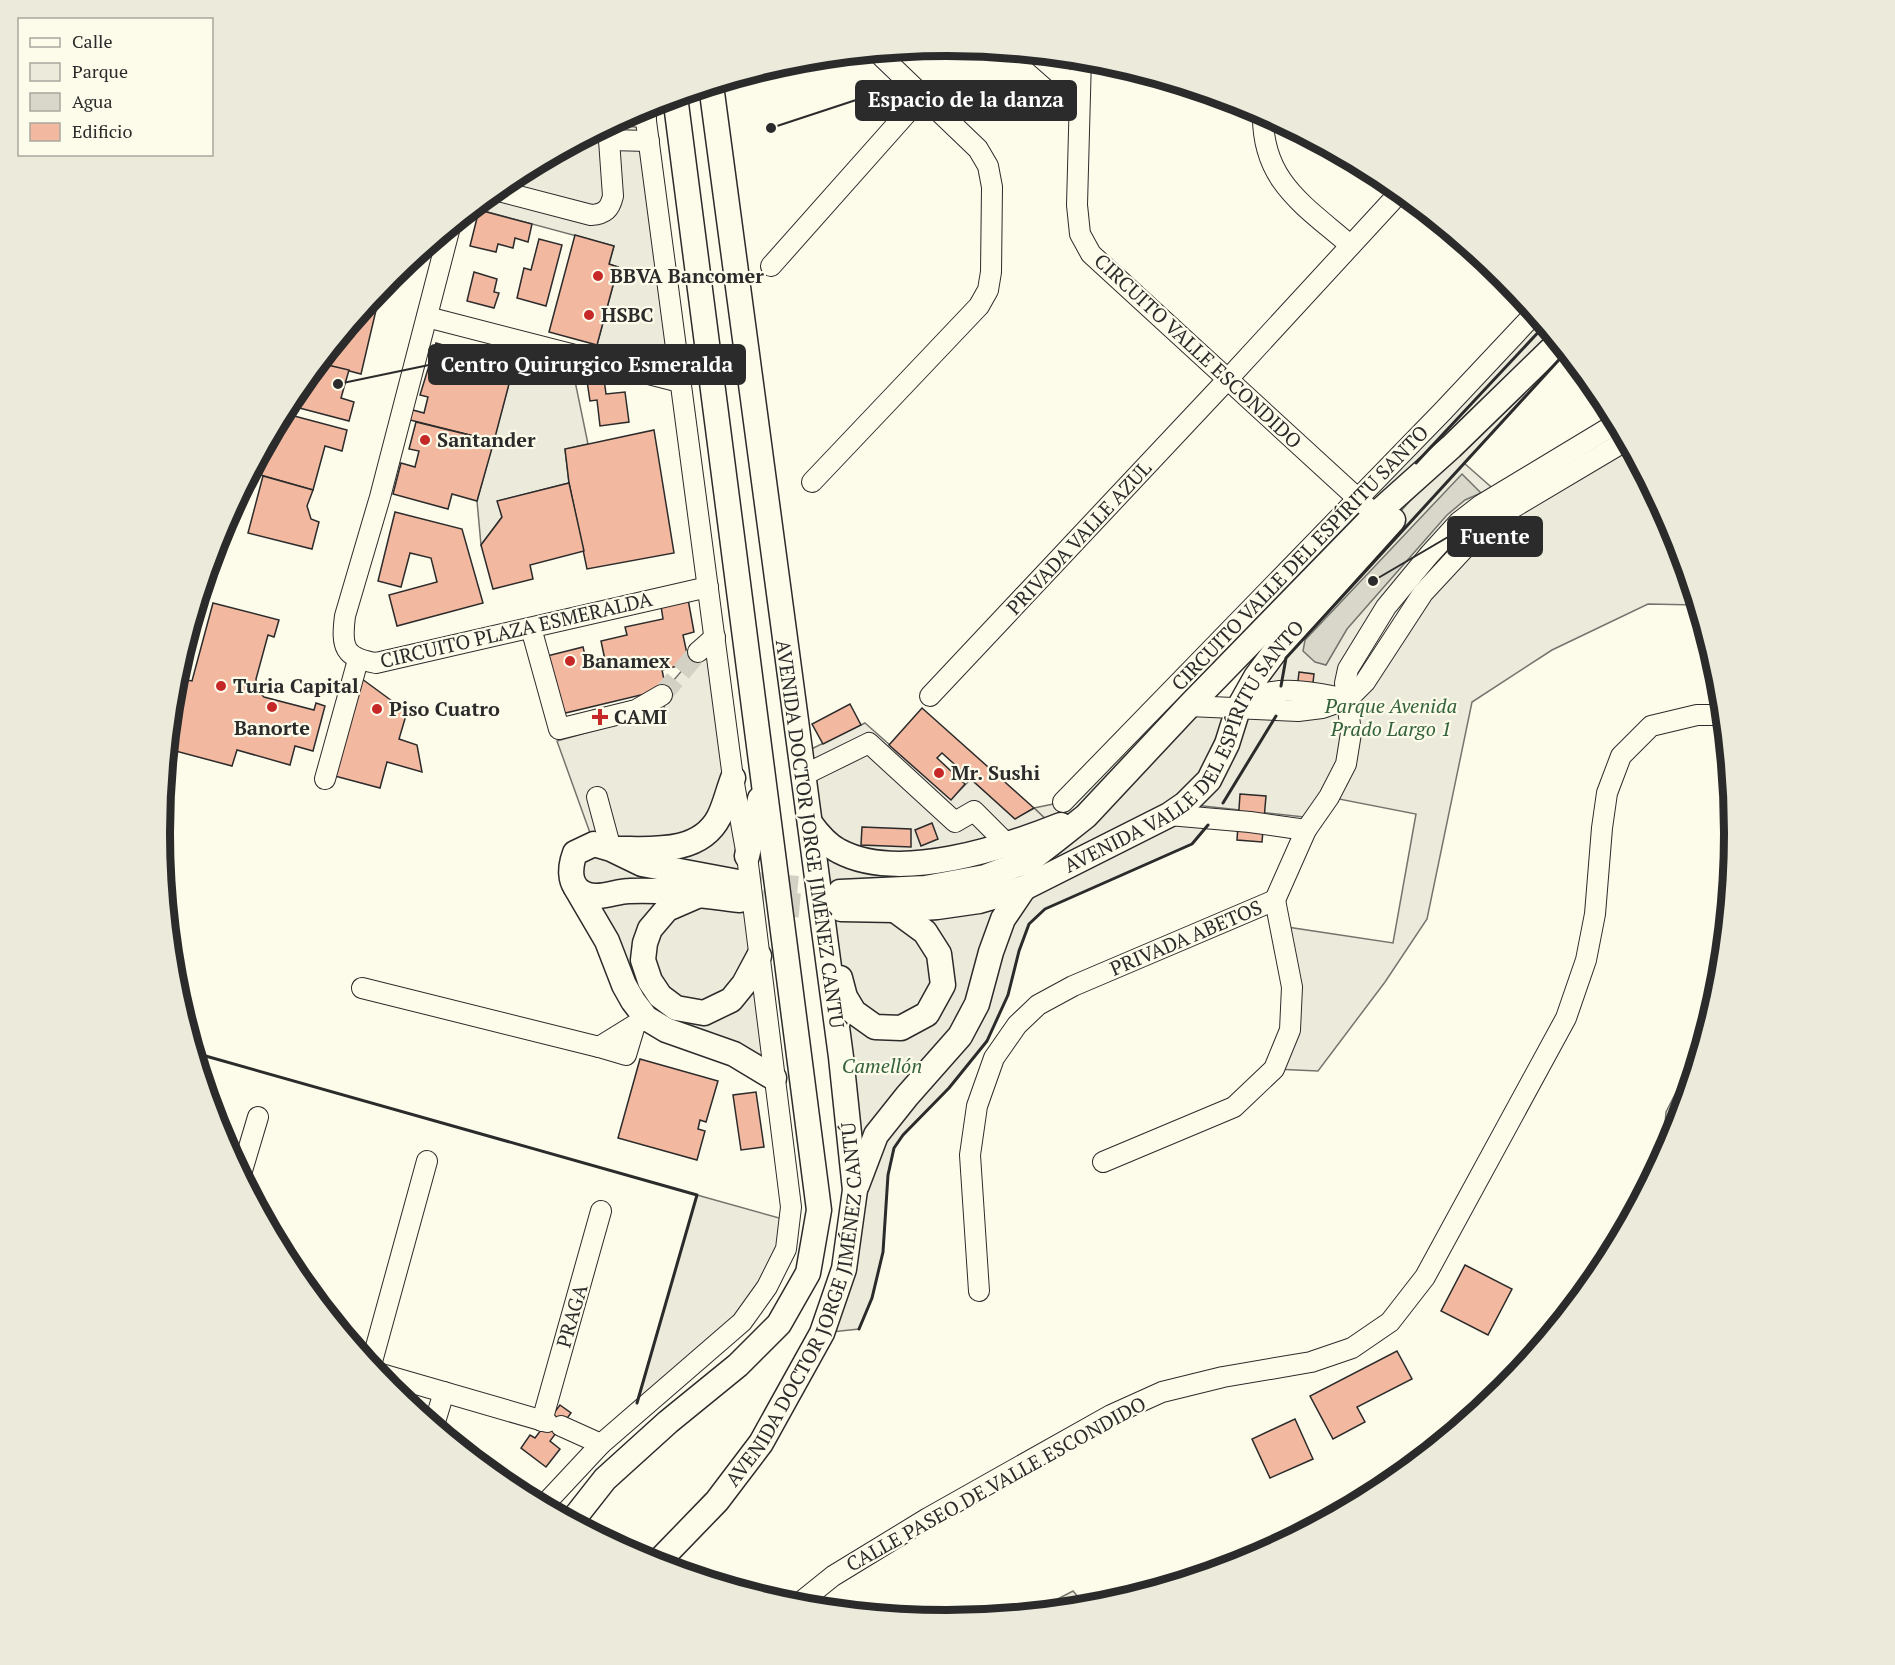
<svg xmlns="http://www.w3.org/2000/svg" width="1895" height="1665" viewBox="0 0 1895 1665" font-family="'PT Serif',serif">
<rect width="100%" height="100%" fill="#fdfbea"/>
<g fill="#ecebdb" stroke="#74746e" stroke-width="1.5" fill-rule="evenodd">
<path d="M1535 313 1567 351 1464 463 1499 494 1481 505 1346 669 1348 699 1469 542 1627 440 1675 531 1697 605 1648 604 1552 650 1472 702 1427 919 1385 982 1318 1071 1274 1069 1290 1030 1280 926 1393 943 1416 814 1329 797 1313 818 1185 804 1213 819 1192 844 1045 909 1029 924 1019 951 1008 995 987 1041 949 1088 903 1135 894 1148 888 1175 883 1252 872 1298 859 1329 822 1333 855 1190 824 930 840 892 816 870 810 823 1054 827 1034 808 1063 802ZM1418 492 1276 650 1238 708 1190 705ZM1280 692 1322 708 1239 710Z"/>
<polygon points="514,365 575,381 588,444 565,449 569,483 498,501 502,517 481,545 477,501"/>
<polygon points="226,521 171,718 175,679 220,531"/>
<polygon points="733,778 754,915 774,1078 646,1018 572,862"/>
<polygon points="1705,1036 1675,1134 1662,1159 1666,1112"/>
<polygon points="1073,1591 1086,1606 1033,1612"/>
</g>
<g fill="#eceadb" stroke="#74746e" stroke-width="1.5">
<polygon points="644,106 678,366 597,345 618,267 609,264 614,246 473,208 510,178"/>
<polygon points="698,652 717,652 733,778 699,839 594,844 557,741 664,711 666,689"/>
<polygon points="865,723 951,799 971,779 1015,818 1034,808 1055,828 879,862 810,823 799,755"/>
<polygon points="697,1195 790,1221 768,1285 633,1416"/>
</g>
<polygon fill="#d8d7c9" stroke="#74746e" stroke-width="1.5" points="1462,474 1481,493 1465,500 1447,515 1347,629 1326,665 1315,662 1303,651 1305,640"/>
<g fill="#f2b8a0" stroke="#2b2b2b" stroke-width="1.5">
<polygon points="479,210 532,224 528,242 515,238 513,248 498,244 496,252 470,246"/>
<polygon points="575,235 614,246 609,264 618,267 597,345 549,332"/>
<polygon points="539,239 562,245 546,306 517,298 524,268 531,270"/>
<polygon points="474,272 497,279 494,292 499,293 494,308 467,301"/>
<polygon points="383,286 377,306 368,304"/>
<polygon points="368,304 377,306 361,374 319,363"/>
<polygon points="436,343 514,365 494,441 406,419 409,409 424,413 428,397 420,395"/>
<polygon points="319,363 349,370 341,398 354,402 349,421 288,405 293,395"/>
<polygon points="604,379 606,394 625,392 629,422 600,426 597,400 590,401 587,381"/>
<polygon points="283,413 347,430 342,451 325,446 313,490 257,474 265,447"/>
<polygon points="416,422 494,441 477,501 452,494 448,509 393,494 401,463 415,467 419,451 409,449"/>
<polygon points="654,430 674,553 587,569 569,483 565,449"/>
<polygon points="263,476 313,490 307,506 311,519 319,522 312,549 248,533"/>
<polygon points="569,483 584,551 530,565 533,579 493,589 481,545 502,517 497,501"/>
<polygon points="395,512 462,529 483,603 397,626 389,595 437,582 431,558 410,553 401,587 378,581"/>
<polygon points="688,599 694,632 683,635 689,663 662,670 666,689 557,715 543,657 583,647 587,664 605,660 601,641 627,635 625,627 663,619 661,606"/>
<polygon points="213,603 279,620 274,637 268,635 256,679 258,691 264,697 314,710 316,703 325,706 313,751 295,746 290,765 237,750 232,766 168,749 187,680 192,681"/>
<polygon points="1299,672 1314,674 1309,717 1294,716"/>
<polygon points="358,676 407,712 399,739 417,745 422,772 387,762 380,788 331,775"/>
<polygon points="850,704 861,725 823,744 812,724"/>
<polygon points="922,708 1034,808 1015,819 942,753 937,758 965,784 951,800 889,745"/>
<polygon points="1240,794 1266,796 1262,842 1237,840"/>
<polygon points="932,823 938,839 921,846 915,830"/>
<polygon points="862,827 911,829 911,847 861,845"/>
<polygon points="640,1059 718,1081 706,1122 700,1120 698,1129 705,1131 697,1160 618,1138"/>
<polygon points="756,1092 764,1147 741,1150 733,1095"/>
<polygon points="1465,1265 1512,1289 1488,1335 1441,1311"/>
<polygon points="1397,1351 1412,1379 1357,1407 1365,1422 1333,1439 1310,1396"/>
<polygon points="560,1405 571,1413 550,1441 560,1449 546,1467 521,1448 530,1435 535,1438"/>
<polygon points="1295,1419 1313,1459 1270,1478 1252,1439"/>
</g>
<g fill="none" stroke-linecap="round" stroke-linejoin="round">
<polyline stroke="#d3d1c4" stroke-width="20" stroke-dasharray="20 10" stroke-linecap="butt" points="662,695 698,652"/>
<g stroke="#d3d1c4" stroke-width="24" stroke-dasharray="24 12" stroke-linecap="butt">
<polyline points="738,882 837,892"/>
<polyline points="740,900 839,909"/>
</g>
<g stroke="#2b2b2b" stroke-width="22">
<g id="minor">
<polyline points="1037,54 1079,91"/>
<polyline points="1081,58 1077,205 1080,234 1091,254 1367,507"/>
<path d="M1263 112C1261 181 1304 205 1350 245"/>
<polyline points="626,116 646,117"/>
<polyline points="609,140 649,141"/>
<path d="M495 190 591 215C605 214 610 209 613 196L608 126"/>
<path d="M450 227 380 497 345 616C341 647 344 658 376 663L708 587"/>
<polyline points="771,266 922,96"/>
<polyline points="427,317 680,382"/>
<polyline points="812,482 979,306 988,290 991,272 992,187 988,166 978,149 877,52"/>
<polyline points="531,628 559,729 636,710 662,695"/>
<polyline points="698,652 715,637"/>
<polyline points="930,696 1227,380 1401,191"/>
<polyline points="1189,706 1298,711 1322,708 1348,699 1365,682 1423,593 1489,522 1627,440"/>
<path d="M1238 709C1244 705 1251 699 1258 696 1282 685 1323 694 1347 699"/>
<polyline points="802,776 869,743 955,822 974,811 1008,845"/>
<polyline points="325,779 358,660"/>
<polyline points="597,797 611,849"/>
<polyline points="1063,802 1443,411 1535,313"/>
<polyline points="1169,815 1250,822 1306,830"/>
<polyline points="1275,900 1306,830 1329,797 1346,764 1351,733 1345,683 1348,669 1386,607 1429,555 1459,522 1481,505 1617,423"/>
<polyline points="362,988 599,1047"/>
<polyline points="635,1025 626,1055 599,1047 646,1018"/>
<polyline points="1103,1162 1234,1107 1274,1069 1290,1030 1292,987 1275,900"/>
<polyline points="241,1174 258,1117"/>
<polyline points="979,1291 970,1155 977,1106 994,1058 1017,1025 1038,1005 1073,986 1275,900"/>
<polyline points="371,1365 427,1161"/>
<polyline points="378,1373 547,1422"/>
<polyline points="542,1421 601,1211"/>
<polyline points="434,1425 444,1392"/>
<polyline points="561,1426 601,1444"/>
<polyline points="544,1505 601,1444 742,1322 767,1287 786,1249 791,1207 747,856 733,778 644,106"/>
<polyline points="797,1605 833,1576 928,1518 1111,1415 1162,1392 1223,1377 1311,1362 1352,1348 1390,1322 1425,1277 1566,1018 1586,960 1595,914 1602,828 1607,793 1621,756 1651,726 1697,715 1723,715"/>
</g>
</g>
<g stroke="#2b2b2b" stroke-width="27">
<g id="major">
<path d="M810 823C818 834 827 845 839 851 899 883 1003 848 1061 825"/>
<path d="M619 849C653 849 700 854 719 817 725 805 728 791 733 778"/>
<polyline points="747,856 760,799"/>
<path d="M738 882 642 864 611 849 594 844 575 853C569 869 568 889 588 895 601 899 617 891 629 891 666 889 704 896 740 900"/>
<polyline points="576,888 607,941 624,985 633,1001 646,1018 666,1030 734,1054 774,1078"/>
<polyline points="840,892 925,888 985,877 1030,860 1057,839 1086,816 1189,706 1374,516 1451,447 1559,342"/>
<polyline points="697,896 667,909 650,929 645,943 643,960 650,981 660,996 676,1008 704,1013 731,1000 744,984 759,956"/>
<path id="s1" d="M841 909 895 910 937 907 979 901 1024 888 1169 815 1185 804 1209 780 1227 744 1238 709 1256 677 1276 650 1393 520"/>
<polyline points="840,978 845,997 854,1012 875,1027 901,1028 927,1014 943,985 939,954 925,932 895,910"/>
<polyline points="857,1185 876,1135 907,1096 960,1036 977,1004 991,952 1003,919 1024,888"/>
<polyline points="572,1521 605,1479 668,1422 738,1365 779,1324 808,1273 819,1210 675,96"/>
<path id="s2" d="M657 1563 717 1501 761 1443 822 1333 844 1269 855 1190 841 1057 711 85"/>
</g>
</g>
<use href="#minor" stroke="#fdfbea" stroke-width="20"/>
<use href="#major" stroke="#fdfbea" stroke-width="24"/>
<g stroke="#2b2b2b" stroke-width="3">
<polyline points="1416,463 1545,325"/>
<polyline points="1281,686 1286,658 1567,351"/>
<polyline points="1223,803 1276,716"/>
<polyline points="195,1053 697,1195 637,1403"/>
<polyline points="859,1329 872,1298 883,1252 888,1175 894,1148 903,1135 949,1088 987,1041 1008,995 1019,951 1029,924 1045,909 1192,844 1208,825"/>
</g>
</g>
<g fill="#c62828" stroke="#fdfbea" stroke-width="2">
<circle cx="598" cy="276" r="6"/>
<circle cx="589" cy="315" r="6"/>
<circle cx="425" cy="440" r="6"/>
<circle cx="570" cy="661" r="6"/>
<circle cx="221" cy="686" r="6"/>
<circle cx="272" cy="707" r="6"/>
<circle cx="377" cy="709" r="6"/>
<path d="M597 708h6v6h6v6h-6v6h-6v-6h-6v-6h6z"/>
<circle cx="939" cy="773" r="6"/>
</g>
<g text-anchor="middle" stroke-width="4.5" stroke-linejoin="round" paint-order="stroke">
<g font-size="20" font-weight="bold" fill="#2b2b2b" stroke="#fdfbea" text-anchor="start">
<text x="610" y="283">BBVA Bancomer</text>
<text x="601" y="322">HSBC</text>
<text x="437" y="447">Santander</text>
<text x="582" y="668">Banamex</text>
<text x="233" y="693">Turia Capital</text>
<text x="389" y="716">Piso Cuatro</text>
<text x="614" y="724">CAMI</text>
<text x="272" y="735" text-anchor="middle">Banorte</text>
<text x="951" y="780">Mr. Sushi</text>
</g>
<g font-size="20" fill="#2b2b2b" stroke="#fdfbea">
<text transform="translate(1198 351) rotate(43)" y="7">CIRCUITO VALLE ESCONDIDO</text>
<text transform="translate(1079 538) rotate(-47)" y="7">PRIVADA VALLE AZUL</text>
<text transform="translate(1300 558) rotate(-46)" y="7">CIRCUITO VALLE DEL ESPÍRITU SANTO</text>
<text transform="translate(516 630) rotate(-13)" y="7">CIRCUITO PLAZA ESMERALDA</text>
<text dy="7" stroke="none"><textPath href="#s1" startOffset="408">AVENIDA VALLE DEL ESPÍRITU SANTO</textPath></text>
<text transform="translate(810 834) rotate(82)" y="7">AVENIDA DOCTOR JORGE JIMÉNEZ CANTÚ</text>
<text transform="translate(1186 938) rotate(-23)" y="7">PRIVADA ABETOS</text>
<text dy="7" stroke="none"><textPath href="#s2" startOffset="304">AVENIDA DOCTOR JORGE JIMÉNEZ CANTÚ</textPath></text>
<text transform="translate(572 1316) rotate(-74)" y="7">PRAGA</text>
<text transform="translate(996 1484) rotate(-29)" y="7">CALLE PASEO DE VALLE ESCONDIDO</text>
</g>
<g font-size="20" font-style="italic" fill="#34623c" stroke="#fdfbea">
<text x="1391" y="713">Parque Avenida<tspan x="1391" dy="23">Prado Largo 1</tspan></text>
<text x="882" y="1073">Camellón</text>
</g>
</g>
<path d="M0 0H1895V1665H0ZM170 833a777 777 0 1 1 1554 0a777 777 0 1 1-1554 0Z" fill="#eceadb" fill-rule="evenodd"/>
<path fill="none" stroke="#2b2b2b" stroke-width="8" d="M170 833a777 777 0 1 1 1554 0a777 777 0 1 1-1554 0Z"/>
<path fill="none" stroke="#2b2b2b" stroke-width="2" d="M771 128L856 100M338 384L429 365M1373 581L1448 537"/>
<g fill="#2b2b2b" stroke="#fdfbea" stroke-width="2">
<circle cx="771" cy="128" r="6"/>
<circle cx="338" cy="384" r="6"/>
<circle cx="1373" cy="581" r="6"/>
</g>
<g fill="#2b2b2b" stroke="#2b2b2b" stroke-width="2">
<rect x="856" y="81" width="220" height="39" rx="6"/>
<rect x="429" y="345" width="316" height="39" rx="6"/>
<rect x="1448" y="517" width="94" height="39" rx="6"/>
</g>
<g font-size="21" text-anchor="middle" font-weight="bold" fill="#fff">
<text x="966" y="107">Espacio de la danza</text>
<text x="587" y="372">Centro Quirurgico Esmeralda</text>
<text x="1495" y="544">Fuente</text>
</g>
<rect x="18" y="18" width="195" height="138" fill="#fdfbea" stroke="#a9a89e" stroke-width="1.5"/>
<rect x="30" y="38" width="30" height="9" fill="#fdfbea" stroke="#a9a89e" stroke-width="1.5"/>
<text x="72" y="48" font-size="18" fill="#2b2b2b">Calle</text>
<rect x="30" y="63" width="30" height="18" fill="#ecebdb" stroke="#a9a89e" stroke-width="1.5"/>
<text x="72" y="78" font-size="18" fill="#2b2b2b">Parque</text>
<rect x="30" y="93" width="30" height="18" fill="#d8d7c9" stroke="#a9a89e" stroke-width="1.5"/>
<text x="72" y="108" font-size="18" fill="#2b2b2b">Agua</text>
<rect x="30" y="123" width="30" height="18" fill="#f2b8a0" stroke="#a9a89e" stroke-width="1.5"/>
<text x="72" y="138" font-size="18" fill="#2b2b2b">Edificio</text>
</svg>
